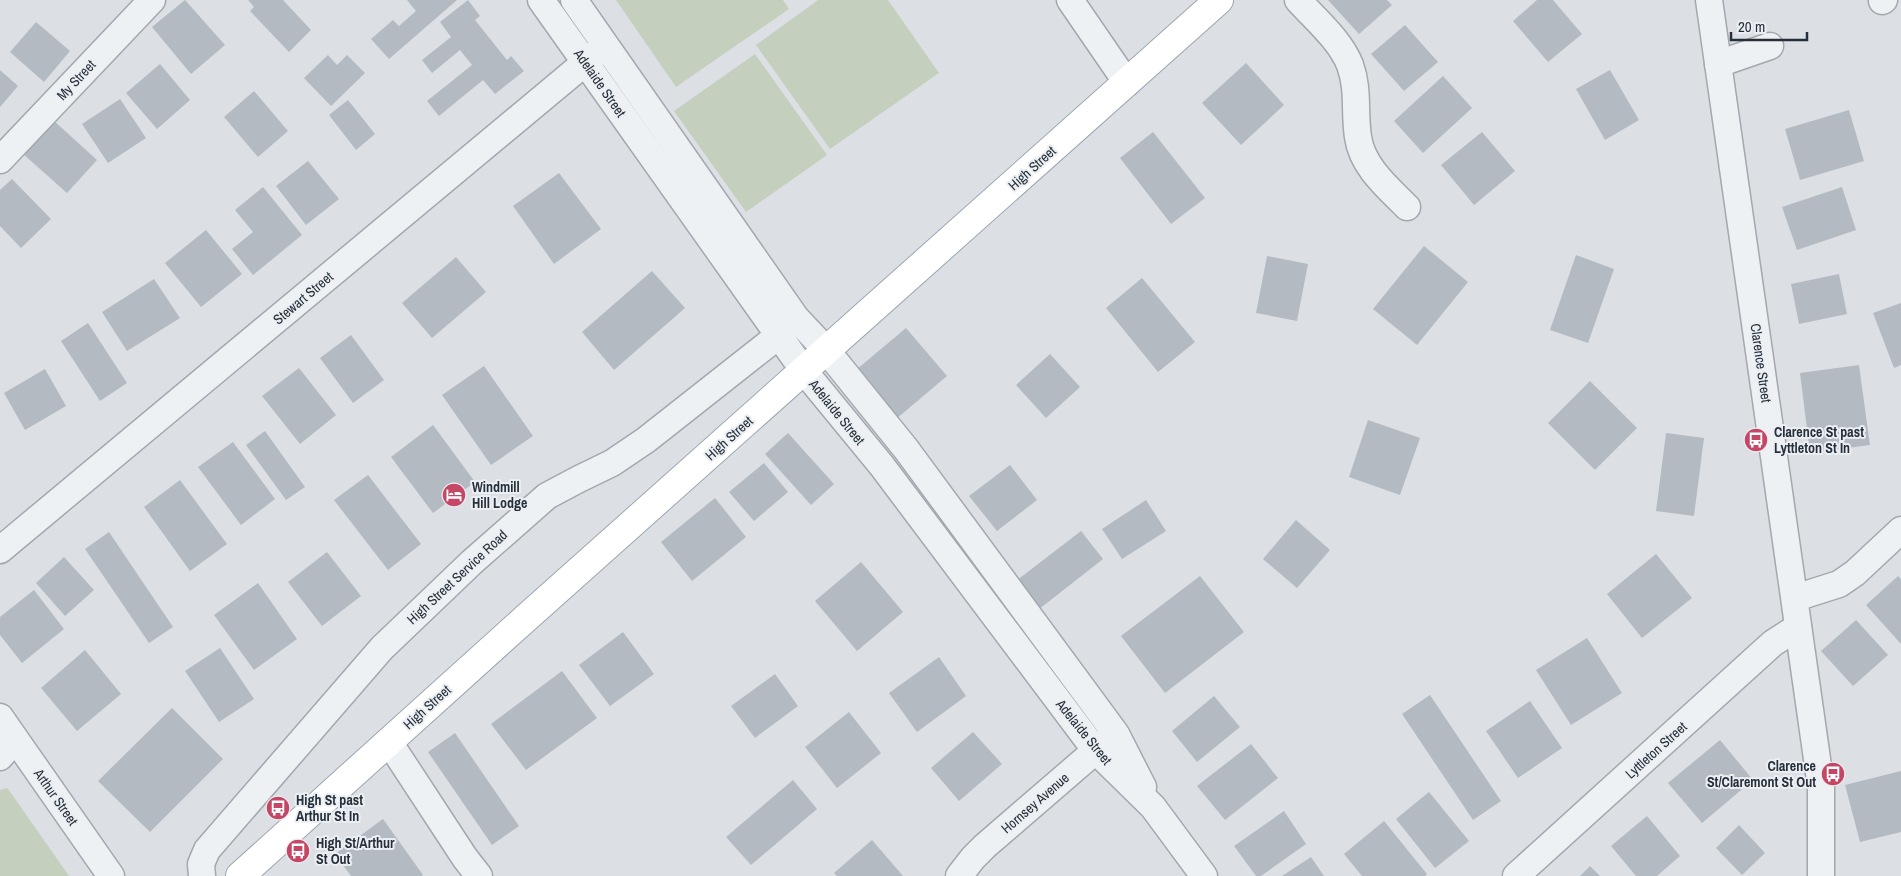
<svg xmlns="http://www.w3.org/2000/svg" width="1901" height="876" viewBox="0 0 1901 876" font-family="'Archivo Narrow',sans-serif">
<rect width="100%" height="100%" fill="#dce0e5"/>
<g fill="#c4cfbe">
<polygon points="616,0 783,0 789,9 676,87"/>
<polygon points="818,0 888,0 939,73 830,149 756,45"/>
<polygon points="755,54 827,155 746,212 674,111"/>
<polygon points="7,788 11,793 69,876 0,876 0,790"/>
</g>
<g fill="#b4bac1">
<polygon points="185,0 225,45 191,74 152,27"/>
<polygon points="248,0 283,0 311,30 289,52 250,11 254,7"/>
<polygon points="407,0 457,0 389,59 371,39 393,20 399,26 416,11"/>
<polygon points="468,0 480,16 475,20 507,60 511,56 524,71 495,94 483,80 439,116 427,101 472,65 460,50 432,73 422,60 451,37 440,22"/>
<polygon points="1328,0 1387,0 1392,5 1359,34"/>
<polygon points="1537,0 1553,0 1582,34 1548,62 1513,21"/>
<polygon points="36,22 70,51 44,82 10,52"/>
<polygon points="1405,25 1438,62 1404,91 1371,54"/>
<polygon points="328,55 337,65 347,55 365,73 331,106 304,78"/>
<polygon points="1246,63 1284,105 1241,145 1202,103"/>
<polygon points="160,64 190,100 157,129 126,93"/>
<polygon points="0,70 18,86 0,107"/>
<polygon points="1610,70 1639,120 1605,140 1576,89"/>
<polygon points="1443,76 1472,108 1423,153 1394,121"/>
<polygon points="254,91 288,131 258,157 224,117"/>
<polygon points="120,99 146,138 108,163 82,124"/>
<polygon points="348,100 375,134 356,150 329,115"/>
<polygon points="1849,110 1864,161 1800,180 1785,129"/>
<polygon points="53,120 97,160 67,193 22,153"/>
<polygon points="1153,132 1205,198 1171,224 1120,158"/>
<polygon points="1482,132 1515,171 1474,205 1441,165"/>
<polygon points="308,161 339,199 306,225 276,186"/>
<polygon points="559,173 601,229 554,264 513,206"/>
<polygon points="12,179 51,219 21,248 0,226 0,190"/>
<polygon points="263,187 302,235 253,275 232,249 253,232 235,210"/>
<polygon points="1842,187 1856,230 1797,250 1782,207"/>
<polygon points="206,230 242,274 201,307 165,263"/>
<polygon points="1424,246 1468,282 1417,345 1373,309"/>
<polygon points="1576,255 1614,269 1588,343 1550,330"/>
<polygon points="1267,256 1308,264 1297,321 1256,313"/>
<polygon points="456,257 486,292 432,338 402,303"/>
<polygon points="652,271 685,308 614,370 582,332"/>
<polygon points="1839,274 1847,314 1799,324 1791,284"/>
<polygon points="1142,278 1195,342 1158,372 1106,308"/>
<polygon points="154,279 180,318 127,351 102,312"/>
<polygon points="1901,303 1901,365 1894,368 1873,313"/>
<polygon points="88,323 127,383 100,401 61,341"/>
<polygon points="906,328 947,376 896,419 856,370"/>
<polygon points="351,335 384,380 353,403 320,358"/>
<polygon points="1050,354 1080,387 1046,418 1016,385"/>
<polygon points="1859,365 1870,445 1810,453 1800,373"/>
<polygon points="484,366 533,436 491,465 442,395"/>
<polygon points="299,368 336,415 300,444 262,396"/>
<polygon points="45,369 66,406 25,430 4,393"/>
<polygon points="1590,381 1637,428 1595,470 1548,423"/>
<polygon points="1368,420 1420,438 1400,495 1349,477"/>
<polygon points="433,425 475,482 433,513 391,457"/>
<polygon points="265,431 305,487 286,500 246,445"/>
<polygon points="788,433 834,484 811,505 765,454"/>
<polygon points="1666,433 1704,438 1694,516 1656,511"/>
<polygon points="233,442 275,499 241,525 198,467"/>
<polygon points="764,463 788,492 754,521 729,492"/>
<polygon points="1010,465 1037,500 997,531 969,496"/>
<polygon points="368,475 421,544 388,570 334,500"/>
<polygon points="180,480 227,544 190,571 144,507"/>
<polygon points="715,498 746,537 692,581 661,542"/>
<polygon points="1146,500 1166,531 1122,559 1102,529"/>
<polygon points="1296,520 1330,550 1297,588 1263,559"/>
<polygon points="1081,531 1103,559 1038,610 1016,581"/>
<polygon points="109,532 173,627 149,643 85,549"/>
<polygon points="327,552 361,596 322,626 288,582"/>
<polygon points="1656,554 1692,598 1642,638 1607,594"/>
<polygon points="64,557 94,590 65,616 36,583"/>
<polygon points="861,562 903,612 857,651 815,601"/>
<polygon points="1200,576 1244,632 1165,693 1121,636"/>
<polygon points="1898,576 1901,579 1901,644 1866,605"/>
<polygon points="258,583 297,639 254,670 214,615"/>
<polygon points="34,590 64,629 22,663 0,635 0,617"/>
<polygon points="1856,620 1888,655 1853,686 1821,651"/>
<polygon points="623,632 654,674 610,706 579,665"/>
<polygon points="1587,638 1622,693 1571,725 1536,670"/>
<polygon points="220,648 254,699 219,722 185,671"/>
<polygon points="85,650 121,694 77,731 41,688"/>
<polygon points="939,657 966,696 917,732 889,693"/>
<polygon points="562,671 597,718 526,770 491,724"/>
<polygon points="775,674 798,706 755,738 731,706"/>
<polygon points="1430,695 1501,801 1473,820 1402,714"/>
<polygon points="1214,696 1240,727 1197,762 1172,731"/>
<polygon points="1530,701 1562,748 1518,778 1486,731"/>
<polygon points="172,708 223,759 150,832 98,781"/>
<polygon points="849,712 881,753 837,788 805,747"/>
<polygon points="973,732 1002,764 959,801 931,768"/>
<polygon points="455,733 519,826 492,845 428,752"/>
<polygon points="1720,740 1753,780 1702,823 1668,783"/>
<polygon points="1251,744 1278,778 1225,820 1197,786"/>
<polygon points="1901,771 1901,832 1860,842 1845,785"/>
<polygon points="793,780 817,809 751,865 726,837"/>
<polygon points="1429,792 1469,841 1435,868 1396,819"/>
<polygon points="1284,811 1306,844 1261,876 1256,876 1234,846"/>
<polygon points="1647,816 1680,856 1657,876 1636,876 1611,846"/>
<polygon points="383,819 423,875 421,876 351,876 335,854"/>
<polygon points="1384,821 1427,874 1425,876 1362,876 1344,854"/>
<polygon points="1739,825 1765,853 1742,875 1716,848"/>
<polygon points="872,840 903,876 837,876 834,873"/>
<polygon points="1311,857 1324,876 1282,876"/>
<polygon points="1590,866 1600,876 1580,876"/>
</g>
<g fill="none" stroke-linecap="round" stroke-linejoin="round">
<g stroke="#a2a8ae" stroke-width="29">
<g id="minor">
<polyline points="541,0 804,371 882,466 1096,751 1153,807 1204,876"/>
<polyline points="574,0 796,318 827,351 906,449 1116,734 1143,787"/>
<polyline points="1070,0 1127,83"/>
<path d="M1298 0C1316 20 1340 40 1350 65 1359 90 1354 111 1358 137 1362 166 1387 187 1407 207"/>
<polyline points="1709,0 1821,787 1821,876"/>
<polyline points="1882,1 1884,0"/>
<polyline points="1718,64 1770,46"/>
<polyline points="0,160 152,0"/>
<polyline points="0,550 599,51"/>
<polyline points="1795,598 1839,584 1855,573 1901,530"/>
<polyline points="0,717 111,876"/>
<polyline points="389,742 465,858 479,876"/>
<polyline points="0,757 15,739"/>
<polyline points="202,876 201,864 207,850 382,648 472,562 547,496 579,479 612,463 646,440 778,336 790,324"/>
<polyline points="959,876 973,858 985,846 1109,739"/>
<polyline points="1516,876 1773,643 1798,627"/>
</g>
</g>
<g stroke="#9ca6b0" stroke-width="30">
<polyline id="major" points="240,876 526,618 1219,0"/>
</g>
<use href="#minor" stroke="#eef1f4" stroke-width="26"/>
<use href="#major" stroke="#fff" stroke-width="28"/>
</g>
<defs>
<g id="bus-disc" transform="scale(1.25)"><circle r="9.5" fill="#c44766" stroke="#ebeff3"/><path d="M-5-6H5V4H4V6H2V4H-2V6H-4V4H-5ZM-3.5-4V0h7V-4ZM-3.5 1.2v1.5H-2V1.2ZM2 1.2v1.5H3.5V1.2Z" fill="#fff"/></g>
<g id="hotel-disc" transform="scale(1.25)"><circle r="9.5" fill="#c44766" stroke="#ebeff3"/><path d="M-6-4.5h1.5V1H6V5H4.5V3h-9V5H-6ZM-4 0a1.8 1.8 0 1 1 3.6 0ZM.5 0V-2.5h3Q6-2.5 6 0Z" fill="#fff"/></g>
</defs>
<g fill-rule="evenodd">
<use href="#bus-disc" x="1756" y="440"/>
<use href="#hotel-disc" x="454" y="495"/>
<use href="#bus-disc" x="1833" y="774"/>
<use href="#bus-disc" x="278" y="808"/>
<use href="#bus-disc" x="298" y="851"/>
</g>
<g text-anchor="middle" stroke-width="4" stroke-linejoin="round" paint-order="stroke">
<g font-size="14" fill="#27303a" stroke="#ebeff3">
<text transform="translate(76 80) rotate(-47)" y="5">My Street</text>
<text transform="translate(600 83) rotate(55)" y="5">Adelaide Street</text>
<text transform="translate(1032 168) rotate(-42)" y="5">High Street</text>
<text transform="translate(303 298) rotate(-40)" y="5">Stewart Street</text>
<text transform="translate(1761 363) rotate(82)" y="5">Clarence Street</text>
<text transform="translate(837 412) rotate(51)" y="5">Adelaide Street</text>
<text transform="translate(729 438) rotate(-42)" y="5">High Street</text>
<text transform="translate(457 577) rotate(-43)" y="5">High Street Service Road</text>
<text transform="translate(427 707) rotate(-42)" y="5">High Street</text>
<text transform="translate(1084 732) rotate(51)" y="5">Adelaide Street</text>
<text transform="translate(1656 750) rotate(-42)" y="5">Lyttleton Street</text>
<text transform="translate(56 797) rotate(55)" y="5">Arthur Street</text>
<text transform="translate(1035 803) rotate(-41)" y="5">Hornsey Avenue</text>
</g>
<g font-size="14" font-weight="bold" fill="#27303a" stroke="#ebeff3" text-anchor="start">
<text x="1774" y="437">Clarence St past<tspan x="1774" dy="16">Lyttleton St In</tspan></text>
<text x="472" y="492">Windmill<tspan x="472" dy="16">Hill Lodge</tspan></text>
<text x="1816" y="771" text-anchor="end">Clarence<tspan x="1816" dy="16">St/Claremont St Out</tspan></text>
<text x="296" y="805">High St past<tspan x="296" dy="16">Arthur St In</tspan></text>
<text x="316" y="848">High St/Arthur<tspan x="316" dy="16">St Out</tspan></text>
</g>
</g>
<path d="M1731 32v8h76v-8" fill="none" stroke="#27303a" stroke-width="2.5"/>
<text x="1738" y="32" font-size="15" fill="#27303a" stroke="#ebeff3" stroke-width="4" paint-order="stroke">20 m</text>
</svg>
